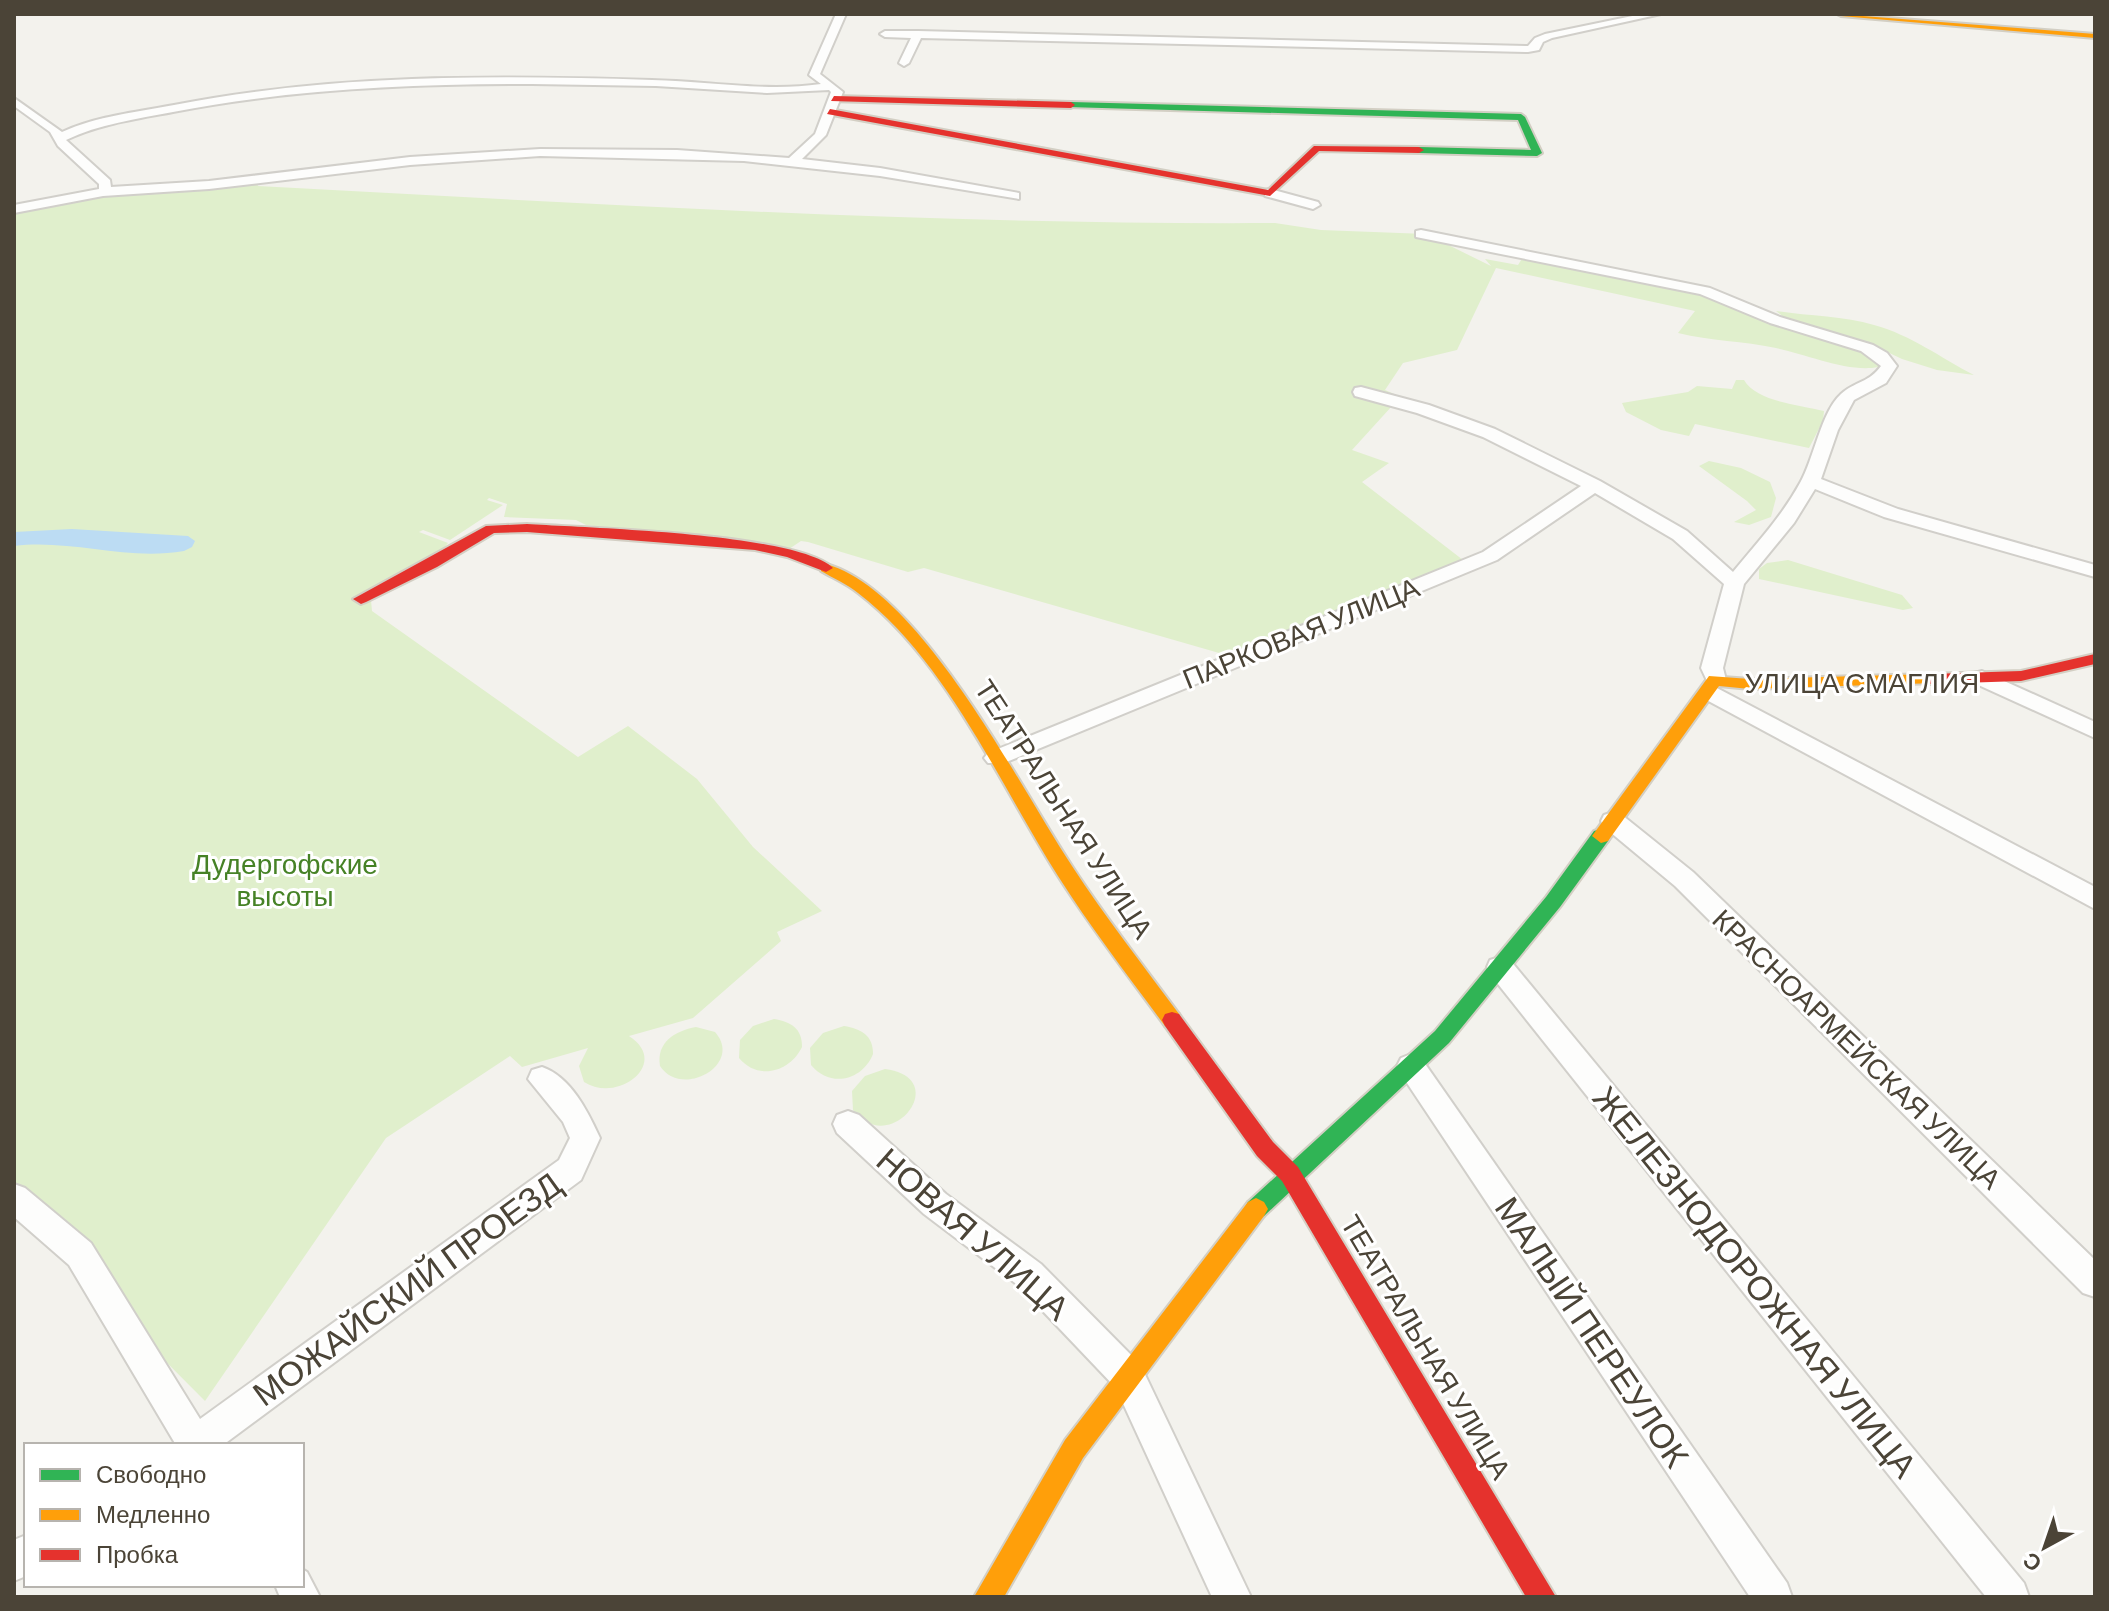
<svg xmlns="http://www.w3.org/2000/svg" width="2109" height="1611" viewBox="0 0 2109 1611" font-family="Barlow,sans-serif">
<rect width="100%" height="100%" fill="#f3f2ed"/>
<g fill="#e0efcc">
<path d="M257 182 258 186C596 204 935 225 1275 223L1321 230 1426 234 1491 266 1485 259 1518 265 1523 257 1704 292 1861 350 1879 363 1878 367C1849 373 1806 354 1776 348 1743 341 1711 341 1678 333L1695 311 1496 268 1457 350 1403 363 1385 390 1408 400 1392 406 1352 450 1389 463 1362 482 1463 560 1233 657 924 568 908 572 808 542 801 541 789 549 586 525 576 520 504 517 507 504 489 498 487 500 503 505 450 540 423 530 419 532 448 543 440 553 370 590 372 611 578 757 628 726 697 779 753 847 822 911 777 932 781 941 693 1018 629 1036C671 1063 618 1104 584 1082L579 1066 588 1048 522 1067 510 1056 386 1138 205 1401 14 1209V213L104 195Z"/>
<path d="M1776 311C1808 316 1844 316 1874 325 1911 335 1941 358 1974 375L1937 370 1902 359 1864 341 1785 318Z"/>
<path d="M1736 380H1744C1757 402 1800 405 1824 411L1823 421 1809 448 1695 424 1689 436 1661 430 1626 412 1622 403 1688 392 1697 386 1732 389Z"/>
<polygon points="1709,461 1741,468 1770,482 1776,498 1771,517 1749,525 1734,522 1756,510 1747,501 1699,466"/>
<polygon points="1788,560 1902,595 1913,608 1903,610 1759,579 1759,569 1767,563"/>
<path d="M774 1019C791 1022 802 1028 802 1047 790 1072 758 1081 739 1058L740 1040 753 1026Z"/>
<path d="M844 1026C861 1029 873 1035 873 1054 862 1081 830 1088 811 1065L810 1048 823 1033Z"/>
<path d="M696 1027 715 1032C744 1065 681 1099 660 1066 656 1042 675 1031 696 1027Z"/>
<path d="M885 1069C954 1078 890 1159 853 1110L852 1091 865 1076Z"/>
</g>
<path fill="#bcdcf3" d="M72 529 188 536 195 541 192 547 184 551C125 561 72 539 14 546V532Z"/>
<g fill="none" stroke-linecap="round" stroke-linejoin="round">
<g stroke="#d1cfca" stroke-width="4">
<g id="street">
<path d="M836 14H846L820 74 843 92 826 135 802 159 880 168 1019 193V199L880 176 744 161 540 156 410 165 209 189 103 196 14 213V205L99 189V184L58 146 50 132 14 106V98L62 132C97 116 137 112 174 105 332 74 492 75 652 80 708 81 765 92 821 84L809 75ZM532 84 656 86 767 93 829 90 831 92 815 134 789 158 677 150 540 149 410 157 209 181 111 187 110 180 66 140C99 124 137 119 173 112 292 89 411 84 532 84Z"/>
<polygon points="1642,14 1661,14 1552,38 1543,42 1539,50 1528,52 921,38 909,63 904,66 899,63 911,38 885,37 880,34 885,31 918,31 1528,46 1535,38 1545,34"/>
<polygon points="1270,189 1318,202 1320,205 1313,209 1265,196 1265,190"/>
<path d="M1421 230 1710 288 1780 317 1873 345 1887 353 1897 366 1886 383 1854 400 1838 430 1821 479 1898 509 2095 565V577L1884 517 1815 489 1794 523 1744 584 1723 668 1726 680 1715 687 2095 887V909L1701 697 1698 692 1709 685 1701 668 1724 584 1673 539 1595 493 1497 560 1004 763H988L984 758 988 753 1483 552 1581 486 1483 437 1417 413 1355 396 1353 392 1355 388 1361 387 1429 405 1495 429 1600 481 1687 531 1733 572C1757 543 1782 516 1800 483 1814 459 1821 412 1841 394 1854 382 1870 382 1881 366L1861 351 1770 323 1700 294 1416 237V231Z"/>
<polygon points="1982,671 2095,722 2095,738 1974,683 1971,678 1974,673"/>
<polygon points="1613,812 1622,815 1693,872 2095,1260 2095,1297 2083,1293 1675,886 1604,827 1601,821 1604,815"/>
<polygon points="1500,957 1510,960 2024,1583 2029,1597 1986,1597 1490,974 1487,967 1490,960"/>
<polygon points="1411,1054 1421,1058 1787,1583 1792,1597 1750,1597 1401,1074 1397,1066 1401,1058"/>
<path d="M542 1067C571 1077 588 1112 600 1138L581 1180 223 1445H176L69 1265 14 1217V1184L25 1188 91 1243 200 1419 559 1160 570 1138 563 1122 528 1079 532 1070Z"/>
<polygon points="848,1111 859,1115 946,1194 1041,1264 1140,1364 1251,1597 1212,1597 1116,1388 1019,1286 924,1214 837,1133 833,1124 837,1115"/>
<polygon points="26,1535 26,1576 14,1581 14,1540"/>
<polygon points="302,1569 307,1572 320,1597 280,1597 275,1585 302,1585"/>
</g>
</g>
<g stroke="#d3cfc4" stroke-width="4">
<g id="fast">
<polygon points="1071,102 1521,114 1525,117 1542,153 1537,156 1419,153 1414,150 1419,147 1531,150 1518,120 1068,107"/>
<polygon points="1601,829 1610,836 1608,841 1560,907 1449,1043 1264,1216 1256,1220 1248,1216 1244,1209 1248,1202 1435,1031 1546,897 1594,831"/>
</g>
</g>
<g stroke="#d3cfc4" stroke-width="4">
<g id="slow">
<polygon points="1837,14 2095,34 2095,38 1841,16"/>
<path d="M826 564C921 590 1019 786 1072 866 1105 917 1143 965 1179 1014L1182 1020 1179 1026 1172 1028 1165 1026C1129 977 1091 928 1058 876 999 783 947 661 858 593 847 584 833 578 821 571V565Z"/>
<polygon points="1931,674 1939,679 1937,683 1750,689 1719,686 1608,841 1601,843 1592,836 1709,676 1750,679"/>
<polygon points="1256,1198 1264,1202 1268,1209 1264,1216 1083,1458 1004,1597 974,1597 1065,1440 1248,1202"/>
</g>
</g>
<g stroke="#d3cfc4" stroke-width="4">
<g id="jam">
<polygon points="834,96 1071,102 1075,105 1071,108 831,101"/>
<polygon points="830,109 1268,190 1314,146 1419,147 1424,150 1419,153 1319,151 1270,196 827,114"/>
<path d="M527 524C587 528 796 533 833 568L826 572 787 557 755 550 527 532 494 533 437 567 366 602 361 604 353 599 486 526Z"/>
<polygon points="2095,654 2095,664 2021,681 1931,684 1923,679 1931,674 2021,671"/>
<polygon points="1172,1012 1179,1014 1273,1142 1298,1167 1556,1597 1526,1597 1282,1181 1257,1156 1165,1026 1162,1020 1165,1014"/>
</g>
</g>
<use href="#street" fill="#fdfdfc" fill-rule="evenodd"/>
<use href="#fast" fill="#30b455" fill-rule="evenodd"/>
<use href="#slow" fill="#ff9f0a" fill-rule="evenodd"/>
<use href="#jam" fill="#e5322d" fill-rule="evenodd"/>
</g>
<g text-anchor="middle" stroke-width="6" stroke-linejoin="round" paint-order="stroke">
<g font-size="28" fill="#4b4437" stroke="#fff">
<text transform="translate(1301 633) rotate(-22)" y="10">ПАРКОВАЯ УЛИЦА</text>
<text x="1862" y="693">УЛИЦА СМАГЛИЯ</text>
<text transform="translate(1064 809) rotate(57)" y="10">ТЕАТРАЛЬНАЯ УЛИЦА</text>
<text transform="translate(1857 1049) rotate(44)" y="10">КРАСНОАРМЕЙСКАЯ УЛИЦА</text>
<text transform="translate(1426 1347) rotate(59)" y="10">ТЕАТРАЛЬНАЯ УЛИЦА</text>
</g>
<g font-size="28" fill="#468226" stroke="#fff">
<text x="285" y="874">Дудергофские<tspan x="285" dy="32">высоты</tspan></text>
</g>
<g font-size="34" fill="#4b4437" stroke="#fff">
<text transform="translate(973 1234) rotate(41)" y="12">НОВАЯ УЛИЦА</text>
<text transform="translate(1755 1282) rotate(51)" y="12">ЖЕЛЕЗНОДОРОЖНАЯ УЛИЦА</text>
<text transform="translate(407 1289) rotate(-36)" y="12">МОЖАЙСКИЙ ПРОЕЗД</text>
<text transform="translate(1592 1332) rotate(56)" y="12">МАЛЫЙ ПЕРЕУЛОК</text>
</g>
</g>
<rect width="2109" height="1611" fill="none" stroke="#4b4437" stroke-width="32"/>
<rect x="24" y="1443" width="280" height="144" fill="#ffffff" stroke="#b7b4af" stroke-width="2"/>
<rect x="40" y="1469" width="40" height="12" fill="#30b455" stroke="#b7b4af" stroke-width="2"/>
<text x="96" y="1483" font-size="24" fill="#4b4437">Свободно</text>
<rect x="40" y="1509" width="40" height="12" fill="#ff9f0a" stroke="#b7b4af" stroke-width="2"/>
<text x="96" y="1523" font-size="24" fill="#4b4437">Медленно</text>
<rect x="40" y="1549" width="40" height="12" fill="#e5322d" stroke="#b7b4af" stroke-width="2"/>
<text x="96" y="1563" font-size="24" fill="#4b4437">Пробка</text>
<g transform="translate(2045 1547) rotate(220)" stroke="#ffffff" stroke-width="6" paint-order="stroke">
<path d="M0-6L14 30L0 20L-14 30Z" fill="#4b4437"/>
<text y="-12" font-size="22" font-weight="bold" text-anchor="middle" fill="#4b4437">С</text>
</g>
</svg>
